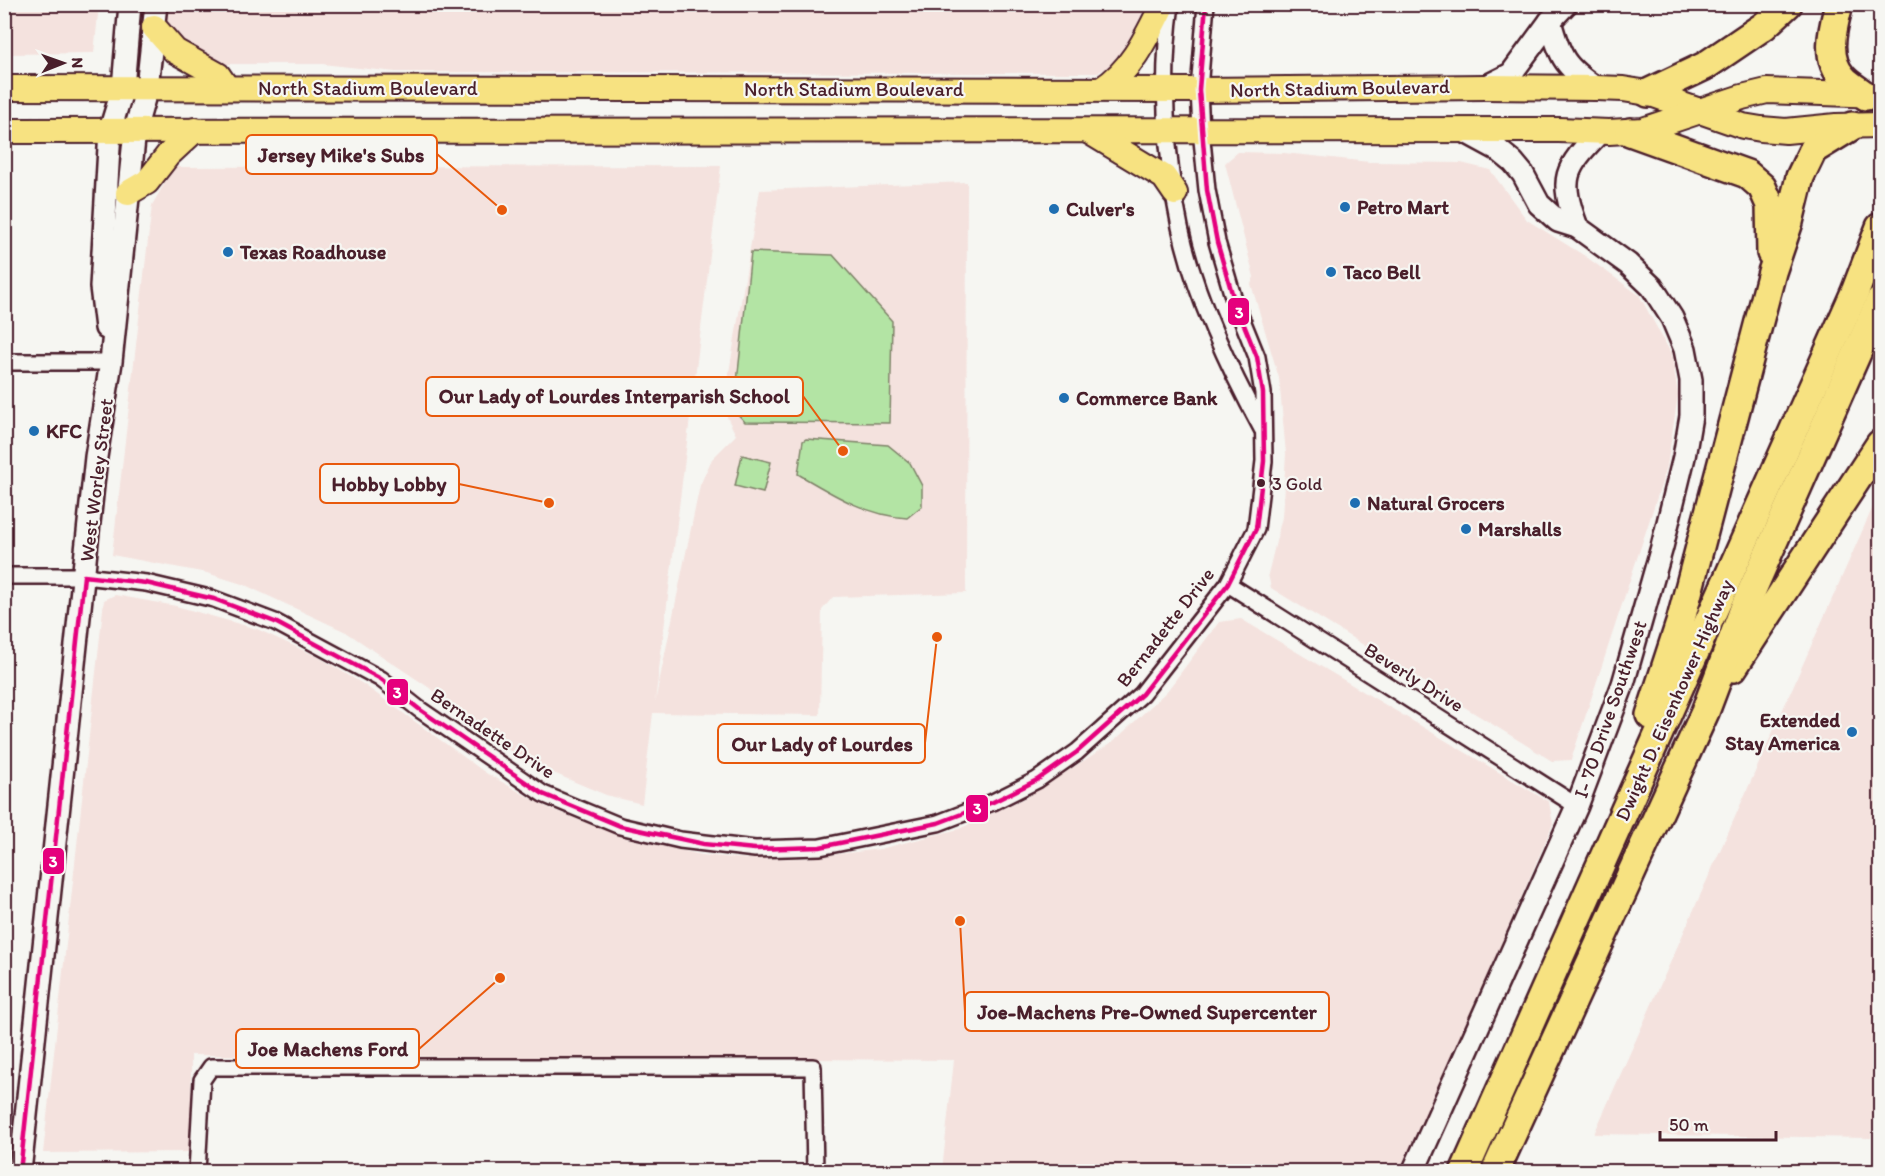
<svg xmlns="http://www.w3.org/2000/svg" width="1885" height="1176" viewBox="0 0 1885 1176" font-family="Itim,sans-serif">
<rect width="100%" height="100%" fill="#f6f6f2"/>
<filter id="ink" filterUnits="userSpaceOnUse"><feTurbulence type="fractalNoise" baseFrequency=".0167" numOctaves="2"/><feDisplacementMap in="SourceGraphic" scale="12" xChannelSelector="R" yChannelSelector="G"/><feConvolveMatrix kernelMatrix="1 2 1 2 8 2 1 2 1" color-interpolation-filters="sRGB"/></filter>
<g filter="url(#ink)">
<g fill="#f4e2de">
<polygon points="169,4 1149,5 1146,21 1112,65 1097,73 396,72 322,64 217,64 174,38 167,19"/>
<polygon points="4,5 99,5 94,53 5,54"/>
<polygon points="1238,152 1284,153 1370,162 1461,163 1490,170 1527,220 1585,256 1639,295 1672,355 1678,395 1667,467 1571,760 1552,761 1271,588 1268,574 1282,517 1286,454 1279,378 1251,284 1254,277 1225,163"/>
<polygon points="721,166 655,702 700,485 712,459 736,435 727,417 725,396 760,190 967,182 966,593 833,597 822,610 820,715 653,713 642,804 606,795 520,759 440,695 346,632 245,585 207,573 112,555 152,205 174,167"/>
<polygon points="1880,491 1880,1058 1871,1138 1594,1134"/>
<polygon points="115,595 176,606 257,629 318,657 363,684 486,773 546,807 626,838 702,855 747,859 807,858 880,849 959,829 1027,797 1113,742 1167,691 1219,622 1241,619 1549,802 1553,824 1458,1044 1399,1171 942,1171 954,1060 191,1055 191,1152 43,1153 104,600"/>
</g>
<g fill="#b3e4a4" stroke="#7e8268" stroke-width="1.5">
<polygon points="751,252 833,255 892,321 890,423 745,422 734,410"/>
<path d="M806 439 888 445 910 463 922 486V506L907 518C867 516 832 494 798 474L803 441Z"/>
<polygon points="742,455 771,462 763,493 735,486"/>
</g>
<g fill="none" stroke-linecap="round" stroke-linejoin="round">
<g stroke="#4a1f2b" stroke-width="20">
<g id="street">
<path d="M1171 4C1161 77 1165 156 1180 227 1194 293 1230 370 1262 429"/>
<polyline points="4,362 111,362"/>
<polyline points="4,576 84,576 146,583 214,599 275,622 381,679 419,709 543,794 620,826 680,840 755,849 820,847 938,823 993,802 1037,780 1077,752 1142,694 1228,584 1256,529 1264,461 1263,393 1257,357 1234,300 1217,242 1207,190 1201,130 1199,90 1206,4"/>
<polyline points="1228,584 1577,806"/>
<polyline points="197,1172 202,1080 211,1067 813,1067 815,1172"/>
</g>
</g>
<g stroke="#4a1f2b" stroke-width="26">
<g id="secondary">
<path d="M1550 21C1560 58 1565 67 1596 88"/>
<polyline points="1485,87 1511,74 1550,21 1566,4"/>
<path d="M1577 227C1559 178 1564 169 1600 132"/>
<polyline points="106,328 101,287 110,130 123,88 130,4"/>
<polyline points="20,1172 96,457 111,362 135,130 147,88 156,4"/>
<polyline points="1413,1172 1577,806 1623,684 1662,547 1684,457 1691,416 1691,380 1685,349 1672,318 1652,287 1628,264 1577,227 1558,221 1539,204 1523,174 1513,162 1497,149 1462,130"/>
</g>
</g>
<g stroke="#4a1f2b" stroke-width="28">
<g id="primary">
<polyline points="154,27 175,51 218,75 227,88"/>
<polyline points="4,88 1199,90 1485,87 1596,88 1623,89 1648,93 1743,126 1761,129 1786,131 1836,126 1880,125"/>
<path d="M1102 89C1132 70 1147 36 1163 4"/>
<polyline points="4,131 1559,130 1609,132 1643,130 1742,97 1767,91 1880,95"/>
<polyline points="1088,131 1164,177 1175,193"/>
<polyline points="128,193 147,182 168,155 195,130"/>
</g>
</g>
<g stroke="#4a1f2b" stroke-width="32">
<g id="highway">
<path d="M1839 4C1833 28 1824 58 1843 78 1849 85 1859 90 1866 96"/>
<polyline points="1648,93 1705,66 1764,26 1788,4"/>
<polyline points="1630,132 1747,174 1762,187 1770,205 1771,253"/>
<polyline points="1733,668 1880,444"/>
<polyline points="1650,715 1680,623 1772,272 1789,222 1800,177 1813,150 1852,126"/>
<polyline points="1464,1172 1855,292 1880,227"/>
<polyline points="1495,1172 1705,712 1745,606 1880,301"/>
</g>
</g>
<use href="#street" stroke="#f6f6f2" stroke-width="15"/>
<use href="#secondary" stroke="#f6f6f2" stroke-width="21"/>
<use href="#primary" stroke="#f7e281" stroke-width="24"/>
<use href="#highway" stroke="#f7e281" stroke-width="27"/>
<g stroke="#f6f6f2" stroke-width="9">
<polyline id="bus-1" points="20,1172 84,576 146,583 214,599 275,622 381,679 419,709 543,794 620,826 704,844 755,849 820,847 938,823 993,802 1037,780 1077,752 1142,694 1228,584 1256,529 1264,461 1263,393 1257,357 1234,300 1217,242 1207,190 1199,90 1206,4"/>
</g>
<use href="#bus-1" stroke="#e5007d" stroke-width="4.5"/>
</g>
</g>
<g fill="#1f6fb2" stroke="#f6f6f2" stroke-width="2">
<circle cx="1345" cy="207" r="6"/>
<circle cx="1054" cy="209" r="6"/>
<circle cx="228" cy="252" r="6"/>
<circle cx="1331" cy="272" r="6"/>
<circle cx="1064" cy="398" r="6"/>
<circle cx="34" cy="431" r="6"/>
<circle cx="1355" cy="503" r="6"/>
<circle cx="1466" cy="529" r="6"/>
<circle cx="1852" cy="732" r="6"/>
</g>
<circle fill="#4a1f2b" stroke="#f6f6f2" stroke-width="2" cx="1261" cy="483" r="5"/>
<g text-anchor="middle" stroke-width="4.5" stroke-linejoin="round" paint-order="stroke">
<g font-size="18" fill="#4a1f2b" stroke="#f6f6f2" text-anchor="start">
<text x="1272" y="490">3 Gold</text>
</g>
<g font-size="20" fill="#4a1f2b" stroke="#f6f6f2">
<text x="368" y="95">North Stadium Boulevard</text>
<text transform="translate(1340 88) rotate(-1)" y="7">North Stadium Boulevard</text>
<text x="854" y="96">North Stadium Boulevard</text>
<text transform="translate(96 480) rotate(-83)" y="7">West Worley Street</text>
<text transform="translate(1165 627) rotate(-52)" y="7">Bernadette Drive</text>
<text transform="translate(1414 677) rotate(32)" y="7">Beverly Drive</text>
<text transform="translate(1674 700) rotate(-66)" y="7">Dwight D. Eisenhower Highway</text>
<text transform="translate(1610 709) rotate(-71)" y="7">I- 70 Drive Southwest</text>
<text transform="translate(493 733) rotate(34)" y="7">Bernadette Drive</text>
</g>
<g font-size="20" font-weight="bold" fill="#4a1f2b" stroke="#f6f6f2" text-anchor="start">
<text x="1357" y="214">Petro Mart</text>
<text x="1066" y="216">Culver's</text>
<text x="240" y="259">Texas Roadhouse</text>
<text x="1343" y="279">Taco Bell</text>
<text x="1076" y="405">Commerce Bank</text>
<text x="46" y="438">KFC</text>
<text x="1367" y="510">Natural Grocers</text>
<text x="1478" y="536">Marshalls</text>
<text x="1840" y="727" text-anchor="end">Extended<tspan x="1840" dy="23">Stay America</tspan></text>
</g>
</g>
<path fill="none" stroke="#e8590c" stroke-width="2" d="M502 210L437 154M843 451L803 396M549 503L459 484M937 637L925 743M960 921L965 1012M500 978L419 1049"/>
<g fill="#e8590c" stroke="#f6f6f2" stroke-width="2">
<circle cx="502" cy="210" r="6"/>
<circle cx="843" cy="451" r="6"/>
<circle cx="549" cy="503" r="6"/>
<circle cx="937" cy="637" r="6"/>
<circle cx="960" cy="921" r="6"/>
<circle cx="500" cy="978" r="6"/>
</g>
<g fill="#f6f6f2" stroke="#e8590c" stroke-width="2">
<rect x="246" y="135" width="191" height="39" rx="6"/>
<rect x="426" y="377" width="377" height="39" rx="6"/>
<rect x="320" y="464" width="139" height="39" rx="6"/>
<rect x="718" y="724" width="207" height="39" rx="6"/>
<rect x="965" y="992" width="364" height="39" rx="6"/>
<rect x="236" y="1029" width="183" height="39" rx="6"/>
</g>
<g font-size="21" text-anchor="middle" font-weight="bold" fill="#4a1f2b">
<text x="341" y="162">Jersey Mike's Subs</text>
<text x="614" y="403">Our Lady of Lourdes Interparish School</text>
<text x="389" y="491">Hobby Lobby</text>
<text x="822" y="751">Our Lady of Lourdes</text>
<text x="1147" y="1019">Joe-Machens Pre-Owned Supercenter</text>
<text x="328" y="1056">Joe Machens Ford</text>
</g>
<g stroke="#f6f6f2" stroke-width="2">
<rect x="1227" y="297" width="23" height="29" rx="6" fill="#e5007d"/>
<rect x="386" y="678" width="23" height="28" rx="6" fill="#e5007d"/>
<rect x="965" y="794" width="24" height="29" rx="6" fill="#e5007d"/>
<rect x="42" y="847" width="23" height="28" rx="6" fill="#e5007d"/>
</g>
<g font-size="16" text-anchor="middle" font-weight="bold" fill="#fff">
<text x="1239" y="318">3</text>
<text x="397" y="698">3</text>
<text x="977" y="814">3</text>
<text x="53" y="867">3</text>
</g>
<rect width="1885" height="1176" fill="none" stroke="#f6f6f2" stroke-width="24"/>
<rect x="12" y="12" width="1861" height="1152" fill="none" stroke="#4a1f2b" stroke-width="2" filter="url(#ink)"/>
<g transform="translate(63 63) rotate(89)" stroke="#f6f6f2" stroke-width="4.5" paint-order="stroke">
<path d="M0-4.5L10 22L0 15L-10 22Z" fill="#4a1f2b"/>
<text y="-9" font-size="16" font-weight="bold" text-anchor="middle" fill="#4a1f2b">N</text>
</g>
<path d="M1660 1131v9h116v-9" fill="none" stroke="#4a1f2b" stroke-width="3"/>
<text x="1669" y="1131" font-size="18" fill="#4a1f2b" stroke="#f6f6f2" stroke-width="4.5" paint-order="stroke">50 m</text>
</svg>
